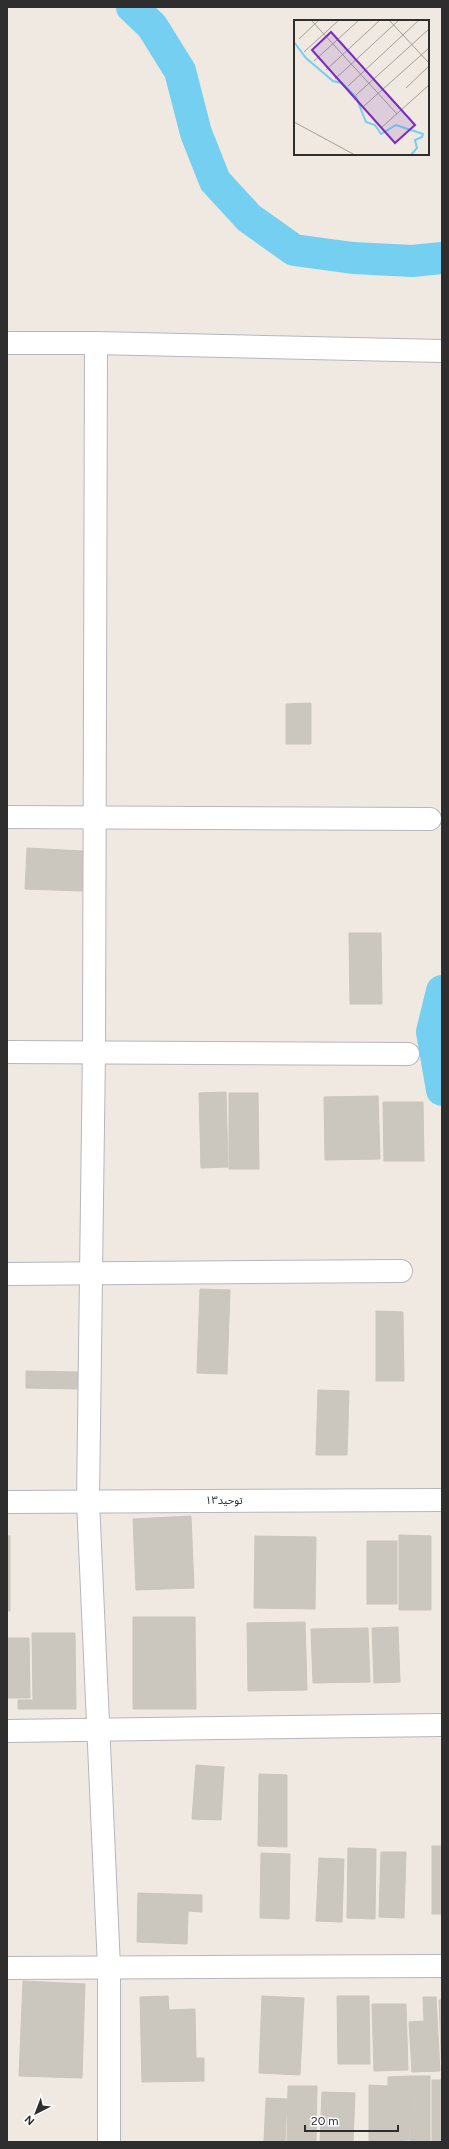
<svg xmlns="http://www.w3.org/2000/svg" width="449" height="2149" viewBox="0 0 449 2149" font-family="Figtree,'Noto Sans Arabic',sans-serif">
<rect width="100%" height="100%" fill="#efe9e1"/>
<g fill="none" stroke-linecap="round" stroke-linejoin="round">
<g stroke="#75cff0" stroke-width="32">
<polyline points="132,7 152,26 180,71 196,133 215,181 249,218 294,250 353,258 412,261 442,258"/>
<polyline points="442,991 432,1032 442,1090"/>
</g>
</g>
<g fill="#cbc7bf" stroke="#cbc5ba">
<polygon points="311,703 311,744 286,744 286,704"/>
<polygon points="27,848 83,851 82,891 25,889"/>
<polygon points="349,933 381,933 382,1004 350,1004"/>
<polygon points="226,1092 228,1167 201,1168 199,1093"/>
<polygon points="229,1093 258,1093 259,1169 229,1169"/>
<polygon points="378,1096 380,1159 325,1160 324,1097"/>
<polygon points="383,1102 423,1102 424,1161 384,1161"/>
<polygon points="200,1289 230,1290 227,1374 197,1373"/>
<polygon points="376,1311 403,1312 404,1381 376,1381"/>
<polygon points="26,1371 78,1372 77,1389 26,1388"/>
<polygon points="318,1390 349,1391 347,1455 316,1455"/>
<polygon points="191,1516 194,1588 136,1590 133,1519"/>
<polygon points="399,1535 431,1536 431,1610 399,1610"/>
<rect x="7" y="1536" width="3" height="75"/>
<polygon points="255,1536 316,1537 315,1609 254,1608"/>
<rect x="367" y="1541" width="30" height="63"/>
<polygon points="133,1617 195,1617 196,1709 133,1709"/>
<polygon points="305,1622 307,1690 248,1691 247,1623"/>
<polygon points="398,1627 400,1682 374,1683 372,1628"/>
<polygon points="368,1628 370,1682 313,1683 311,1629"/>
<polygon points="32,1633 75,1633 76,1709 18,1709 18,1700 33,1700"/>
<polygon points="7,1638 29,1638 30,1698 7,1698"/>
<polygon points="196,1765 224,1767 221,1820 192,1819"/>
<polygon points="259,1774 287,1775 287,1847 258,1846"/>
<rect x="432" y="1846" width="10" height="68"/>
<polygon points="348,1848 376,1849 375,1919 347,1918"/>
<polygon points="381,1852 406,1852 404,1918 379,1917"/>
<polygon points="261,1853 290,1854 289,1919 260,1918"/>
<polygon points="319,1858 344,1859 342,1922 316,1921"/>
<polygon points="138,1893 202,1895 202,1912 188,1911 187,1944 137,1942"/>
<polygon points="23,1981 85,1984 82,2078 19,2076"/>
<polygon points="168,1996 169,2010 195,2009 196,2058 204,2058 204,2081 142,2082 140,1997"/>
<polygon points="262,1996 304,1998 300,2075 259,2073"/>
<polygon points="337,1996 369,1996 370,2064 338,2064"/>
<polygon points="423,1997 436,1997 440,2071 412,2072 409,2022 424,2021"/>
<polygon points="439,2000 442,2000 442,2074"/>
<polygon points="372,2004 406,2004 408,2070 374,2071"/>
<rect x="410" y="2076" width="20" height="66"/>
<polygon points="410,2076 409,2140 369,2142 369,2085 388,2086 388,2077"/>
<rect x="432" y="2080" width="10" height="62"/>
<polygon points="288,2086 317,2086 316,2142 287,2142"/>
<polygon points="322,2092 355,2093 353,2142 320,2142"/>
<polygon points="266,2098 287,2099 285,2142 264,2142"/>
</g>
<g fill="none" stroke-linecap="round" stroke-linejoin="round">
<g stroke="#b4b7c1" stroke-width="24">
<g id="minor">
<polyline points="7,343 96,343 442,351"/>
<polyline points="96,343 94,1051 88,1501 109,1967 109,2142"/>
<polyline points="7,817 430,819"/>
<polyline points="7,1052 408,1054"/>
<polyline points="7,1274 401,1271"/>
<polyline points="7,1502 442,1500"/>
<polyline points="7,1731 442,1725"/>
<polyline points="7,1968 442,1966"/>
</g>
</g>
<use href="#minor" stroke="#fff" stroke-width="22"/>
</g>
<g text-anchor="middle" stroke-width="3.5" stroke-linejoin="round" paint-order="stroke">
<g font-size="11" fill="#2e2e2e" stroke="#fff">
<text x="224" y="1504">توحید۱۳</text>
</g>
</g>
<g transform="translate(294 20)">
<rect width="135" height="135" fill="#efe9e1"/>
<path fill="none" stroke="#75cff0" stroke-width="2" d="M0 22 12 38 39 61 48 63 62 77 72 102 81 105 87 114 102 105 129 114 128 117 121 120 123 128 117 135"/>
<path fill="none" stroke="#a29e99" stroke-width="1" d="M17 0 103 94M95 0 135 43M5 19 25 0M10 32 45 0M20 41 65 0M32 50 86 0M41 59 105 0M54 66 125 0M112 68 135 46M62 75 135 9M70 86 135 28M0 102 61 135M87 108 135 65"/>
<path fill="#7b2cbf" fill-opacity="0.15" stroke="#7b2cbf" stroke-width="2" d="M37 12 121 105 101 123 18 30Z"/>
<rect width="135" height="135" fill="none" stroke="#2e2e2e" stroke-width="2"/>
</g>
<rect width="449" height="2149" fill="none" stroke="#2e2e2e" stroke-width="16"/>
<g transform="translate(36 2113) rotate(222)" stroke="#ffffff" stroke-width="3" paint-order="stroke">
<path d="M0-3L7 15L0 10L-7 15Z" fill="#2e2e2e"/>
<text y="-6" font-size="11" font-weight="bold" text-anchor="middle" fill="#2e2e2e">N</text>
</g>
<path d="M305 2125v6h93v-6" fill="none" stroke="#2e2e2e" stroke-width="2"/>
<text x="311" y="2125" font-size="12" fill="#2e2e2e" stroke="#ffffff" stroke-width="3" paint-order="stroke">20 m</text>
</svg>
